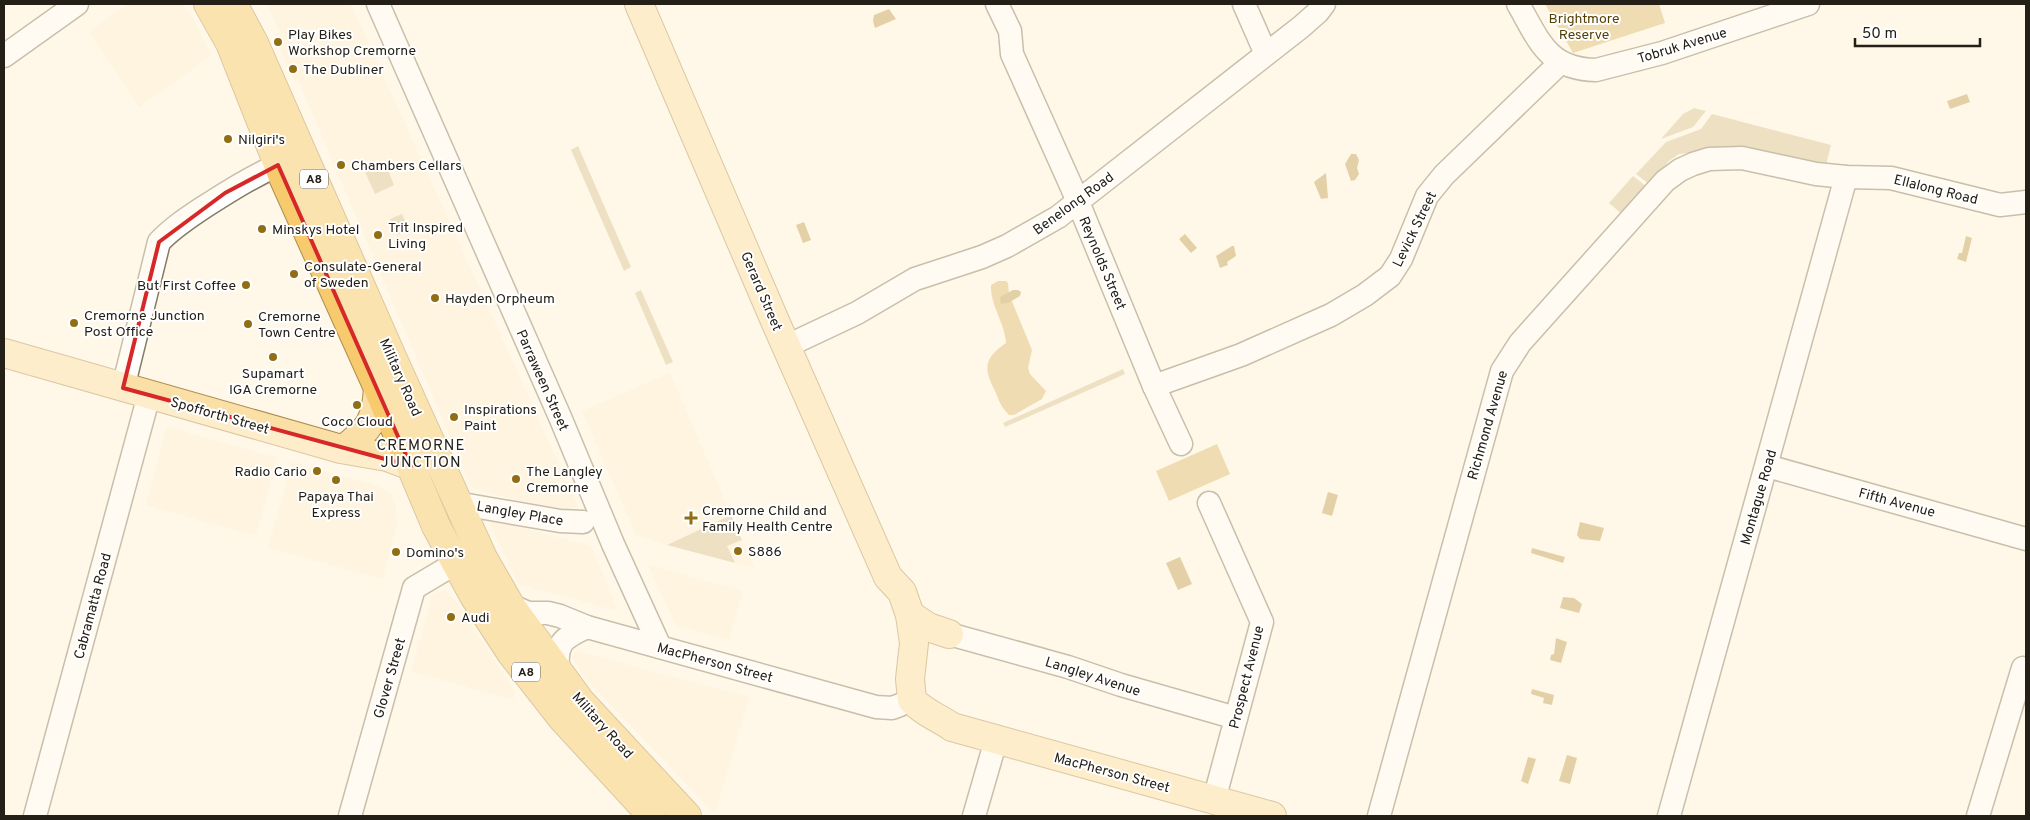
<svg xmlns="http://www.w3.org/2000/svg" width="2030" height="820" viewBox="0 0 2030 820" font-family="Overpass,sans-serif">
<rect width="100%" height="100%" fill="#fff7e8"/>
<g fill="#fcf0d6">
<polygon points="128,4 183,4 194,19 211,56 139,107 89,32"/>
<polygon points="267,4 351,4 578,506 565,513 472,488 298,80 294,81 274,35 280,32"/>
<polygon points="670,373 731,515 667,545 636,535 582,411"/>
<polygon points="167,427 277,458 256,536 146,505"/>
<polygon points="292,462 375,485 391,493 396,508 397,525 383,579 268,548"/>
<polygon points="487,518 591,546 616,607 614,610 518,584"/>
<polygon points="742,540 755,568 735,563 727,546"/>
<polygon points="648,565 743,591 729,640 676,625"/>
<polygon points="443,591 449,593 454,599 515,691 513,699 411,672 432,596 437,593"/>
<polygon points="576,651 749,697 715,814 585,678 572,657"/>
</g>
<g fill="#dac497">
<polygon points="1694,108 1706,111 1693,127 1661,139 1683,114"/>
<polygon points="1712,114 1831,145 1826,165 1722,150 1687,153 1679,154 1669,161 1649,184 1636,174 1666,142 1701,129"/>
<polygon points="578,146 631,267 624,271 571,150"/>
<polygon points="385,163 394,185 375,194 365,172"/>
<polygon points="1633,176 1647,187 1623,215 1609,203"/>
<polygon points="402,214 409,230 397,235 390,219"/>
<polygon points="641,290 673,362 666,365 635,293"/>
<polygon points="1123,369 1125,374 1005,427 1003,423"/>
<polygon points="731,515 742,540 727,546 735,563 667,545"/>
</g>
<g fill="#ddbb74">
<polygon points="1545,4 1659,4 1665,23 1573,53"/>
<path d="M998 281H1006L1008 283 1009 294 1032 350 1028 368 1030 374 1046 391 1042 399 1014 415H1009C1001 407 999 401 995 391 983 368 984 358 1006 343 1005 323 990 305 991 285Z"/>
<polygon points="1217,444 1230,474 1169,501 1156,471"/>
</g>
<g fill="#c2a15a">
<polygon points="889,9 896,19 875,28 873,21 874,15"/>
<polygon points="1967,94 1970,102 1950,109 1947,101"/>
<polygon points="1351,154 1356,154 1359,160 1357,168 1359,174 1355,180 1351,181 1345,164"/>
<polygon points="1326,173 1328,198 1321,199 1314,182"/>
<polygon points="804,222 811,240 803,243 796,225"/>
<polygon points="1185,234 1197,248 1191,253 1179,239"/>
<polygon points="1966,236 1972,238 1966,262 1957,259 1959,253 1962,253"/>
<polygon points="1232,246 1234,246 1236,256 1227,262 1228,265 1220,268 1216,256"/>
<polygon points="1013,290 1018,290 1021,292 1020,296 1008,303 1001,304 1000,297"/>
<polygon points="1328,492 1338,495 1332,516 1322,513"/>
<polygon points="1580,522 1604,528 1600,541 1580,539 1577,535"/>
<polygon points="1532,548 1565,557 1563,563 1531,553"/>
<polygon points="1180,557 1192,584 1178,590 1166,563"/>
<polygon points="1563,597 1574,598 1582,604 1579,613 1560,608"/>
<polygon points="1556,638 1567,642 1561,663 1550,660 1551,655 1554,654"/>
<polygon points="1532,689 1554,695 1552,705 1543,703 1544,698 1531,694"/>
<polygon points="1567,755 1577,758 1570,784 1559,781"/>
<polygon points="1528,757 1536,759 1528,784 1521,781"/>
</g>
<g fill="none" stroke-linecap="round" stroke-linejoin="round">
<g stroke="#857a63" stroke-width="25">
<g id="minor">
<polyline points="378,4 560,417 613,544 660,647"/>
<polyline points="997,4 1010,31 1012,54 1073,190 1154,386 1181,444"/>
<polyline points="1244,4 1266,54"/>
<path d="M1518 4C1539 40 1547 69 1596 70L1662 53 1808 4"/>
<polyline points="4,56 77,4"/>
<polyline points="787,346 857,313 915,279 982,257 1007,246 1058,217 1301,27 1318,12 1324,4"/>
<polyline points="1154,386 1241,355 1331,315 1365,295 1390,276 1401,259 1427,196 1444,175 1561,62"/>
<path d="M123 388 159 242C171 229 186 219 201 209 226 193 251 177 278 165"/>
<polyline points="1767,466 2026,539"/>
<polyline points="456,503 560,521 583,522"/>
<polyline points="1209,503 1262,622 1214,800"/>
<polyline points="510,605 528,613 548,613 560,616 587,627 876,707 892,708 900,705"/>
<polyline points="949,634 1068,667 1121,685 1236,718"/>
<path d="M558 672C556 643 561 639 587 627"/>
<polyline points="35,816 149,395"/>
<polyline points="350,816 414,588 456,563"/>
<polyline points="974,816 996,740"/>
<polyline points="1379,816 1502,371 1520,343 1665,181 1680,170 1693,164 1709,159 1742,158 1816,174 1846,177 1891,178 2000,205 2026,202"/>
<polyline points="1669,816 1846,177"/>
<polyline points="1978,816 2023,668 2026,669"/>
</g>
</g>
<g stroke="#ac8e4f" stroke-width="30">
<g id="major">
<path d="M639 4 775 321 888 577 902 592 910 615 914 643 910 679 912 700C924 713 938 717 952 727L1272 816"/>
<polyline points="4,353 341,449 387,457 411,466 428,459"/>
<path d="M344 449C369 429 376 422 378 388"/>
<polyline points="910,615 928,627 949,634"/>
</g>
</g>
<g stroke="#ac8e4f" stroke-width="30">
<g id="highway">
<polyline points="208,4 230,43 283,177 378,388 436,526 474,596 511,653 561,717 652,816"/>
<polyline points="233,4 254,43 392,357 483,558 510,605 581,702 687,816"/>
</g>
</g>
<use href="#minor" stroke="#fff" stroke-width="22"/>
<use href="#major" stroke="#fadfa7" stroke-width="28"/>
<use href="#highway" stroke="#f6ca6d" stroke-width="28"/>
</g>
<path d="M0 0H2030V820H0ZM278 165 411 466 123 388 159 242 225 193Z" fill="#fff7e8" fill-opacity=".55" fill-rule="evenodd"/>
<path fill="none" stroke="#d62828" stroke-width="4" stroke-linejoin="round" d="M278 165 411 466 123 388 159 242 225 193Z"/>
<g fill="#916e14" stroke="#fff" stroke-width="2">
<circle cx="278" cy="42" r="5"/>
<circle cx="293" cy="69" r="5"/>
<circle cx="228" cy="139" r="5"/>
<circle cx="341" cy="165" r="5"/>
<circle cx="262" cy="229" r="5"/>
<circle cx="378" cy="235" r="5"/>
<circle cx="294" cy="274" r="5"/>
<circle cx="246" cy="285" r="5"/>
<circle cx="435" cy="298" r="5"/>
<circle cx="74" cy="323" r="5"/>
<circle cx="248" cy="324" r="5"/>
<circle cx="273" cy="357" r="5"/>
<circle cx="357" cy="405" r="5"/>
<circle cx="454" cy="417" r="5"/>
<circle cx="317" cy="471" r="5"/>
<circle cx="516" cy="479" r="5"/>
<circle cx="336" cy="480" r="5"/>
<path d="M688.5 510.5h5v5h5v5h-5v5h-5v-5h-5v-5h5z"/>
<circle cx="738" cy="551" r="5"/>
<circle cx="396" cy="552" r="5"/>
<circle cx="451" cy="617" r="5"/>
</g>
<g text-anchor="middle" stroke-width="4" stroke-linejoin="round" paint-order="stroke">
<g fill="#fff" stroke="#66635d" stroke-width="1">
<rect x="300" y="169.5" width="28" height="19" rx="4"/>
<rect x="512" y="662.5" width="28" height="19" rx="4"/>
</g>
<g font-size="12" font-weight="bold" fill="#242017">
<text x="314" y="183">A8</text>
<text x="526" y="676">A8</text>
</g>
<g font-size="14" fill="#563f03" stroke="#fff">
<text x="1584" y="23">Brightmore<tspan x="1584" dy="16">Reserve</tspan></text>
</g>
<g font-size="14" fill="#242017" stroke="#fff" text-anchor="start">
<text x="288" y="39">Play Bikes<tspan x="288" dy="16">Workshop Cremorne</tspan></text>
<text x="303" y="74">The Dubliner</text>
<text x="238" y="144">Nilgiri's</text>
<text x="351" y="170">Chambers Cellars</text>
<text x="388" y="232">Trit Inspired<tspan x="388" dy="16">Living</tspan></text>
<text x="272" y="234">Minskys Hotel</text>
<text x="304" y="271">Consulate-General<tspan x="304" dy="16">of Sweden</tspan></text>
<text x="236" y="290" text-anchor="end">But First Coffee</text>
<text x="445" y="303">Hayden Orpheum</text>
<text x="84" y="320">Cremorne Junction<tspan x="84" dy="16">Post Office</tspan></text>
<text x="258" y="321">Cremorne<tspan x="258" dy="16">Town Centre</tspan></text>
<text x="273" y="378" text-anchor="middle">Supamart<tspan x="273" dy="16">IGA Cremorne</tspan></text>
<text x="464" y="414">Inspirations<tspan x="464" dy="16">Paint</tspan></text>
<text x="357" y="426" text-anchor="middle">Coco Cloud</text>
<text x="307" y="476" text-anchor="end">Radio Cario</text>
<text x="526" y="476">The Langley<tspan x="526" dy="16">Cremorne</tspan></text>
<text x="336" y="501" text-anchor="middle">Papaya Thai<tspan x="336" dy="16">Express</tspan></text>
<text x="702" y="515">Cremorne Child and<tspan x="702" dy="16">Family Health Centre</tspan></text>
<text x="748" y="556">S886</text>
<text x="406" y="557">Domino's</text>
<text x="461" y="622">Audi</text>
</g>
<g font-size="14" fill="#242017" stroke="#fff">
<text transform="translate(1682 45) rotate(-17)" y="5">Tobruk Avenue</text>
<text transform="translate(1936 189) rotate(14)" y="5">Ellalong Road</text>
<text transform="translate(1073 203) rotate(-36)" y="5">Benelong Road</text>
<text transform="translate(1414 229) rotate(-64)" y="5">Levick Street</text>
<text transform="translate(1103 263) rotate(67)" y="5">Reynolds Street</text>
<text transform="translate(762 291) rotate(67)" y="5">Gerard Street</text>
<text transform="translate(401 377) rotate(66)" y="5">Military Road</text>
<text transform="translate(543 380) rotate(66)" y="5">Parraween Street</text>
<text transform="translate(220 415) rotate(16)" y="5">Spofforth Street</text>
<text transform="translate(1487 425) rotate(-74)" y="5">Richmond Avenue</text>
<text transform="translate(1758 497) rotate(-74)" y="5">Montague Road</text>
<text transform="translate(1897 502) rotate(15)" y="5">Fifth Avenue</text>
<text transform="translate(520 513) rotate(10)" y="5">Langley Place</text>
<text transform="translate(92 606) rotate(-75)" y="5">Cabramatta Road</text>
<text transform="translate(715 662) rotate(15)" y="5">MacPherson Street</text>
<text transform="translate(1093 676) rotate(18)" y="5">Langley Avenue</text>
<text transform="translate(1246 677) rotate(-76)" y="5">Prospect Avenue</text>
<text transform="translate(389 678) rotate(-74)" y="5">Glover Street</text>
<text transform="translate(603 725) rotate(48)" y="5">Military Road</text>
<text transform="translate(1112 772) rotate(15)" y="5">MacPherson Street</text>
</g>
<g font-size="15" letter-spacing="1" fill="#242017" stroke="#fff">
<text x="421" y="450">CREMORNE<tspan x="421" dy="17">JUNCTION</tspan></text>
</g>
</g>
<rect width="2030" height="820" fill="none" stroke="#242017" stroke-width="10"/>
<path d="M1855 38v8h125v-8" fill="none" stroke="#242017" stroke-width="2.5"/>
<text x="1862" y="38" font-size="15" fill="#242017" stroke="#ffffff" stroke-width="4" paint-order="stroke">50 m</text>
</svg>
